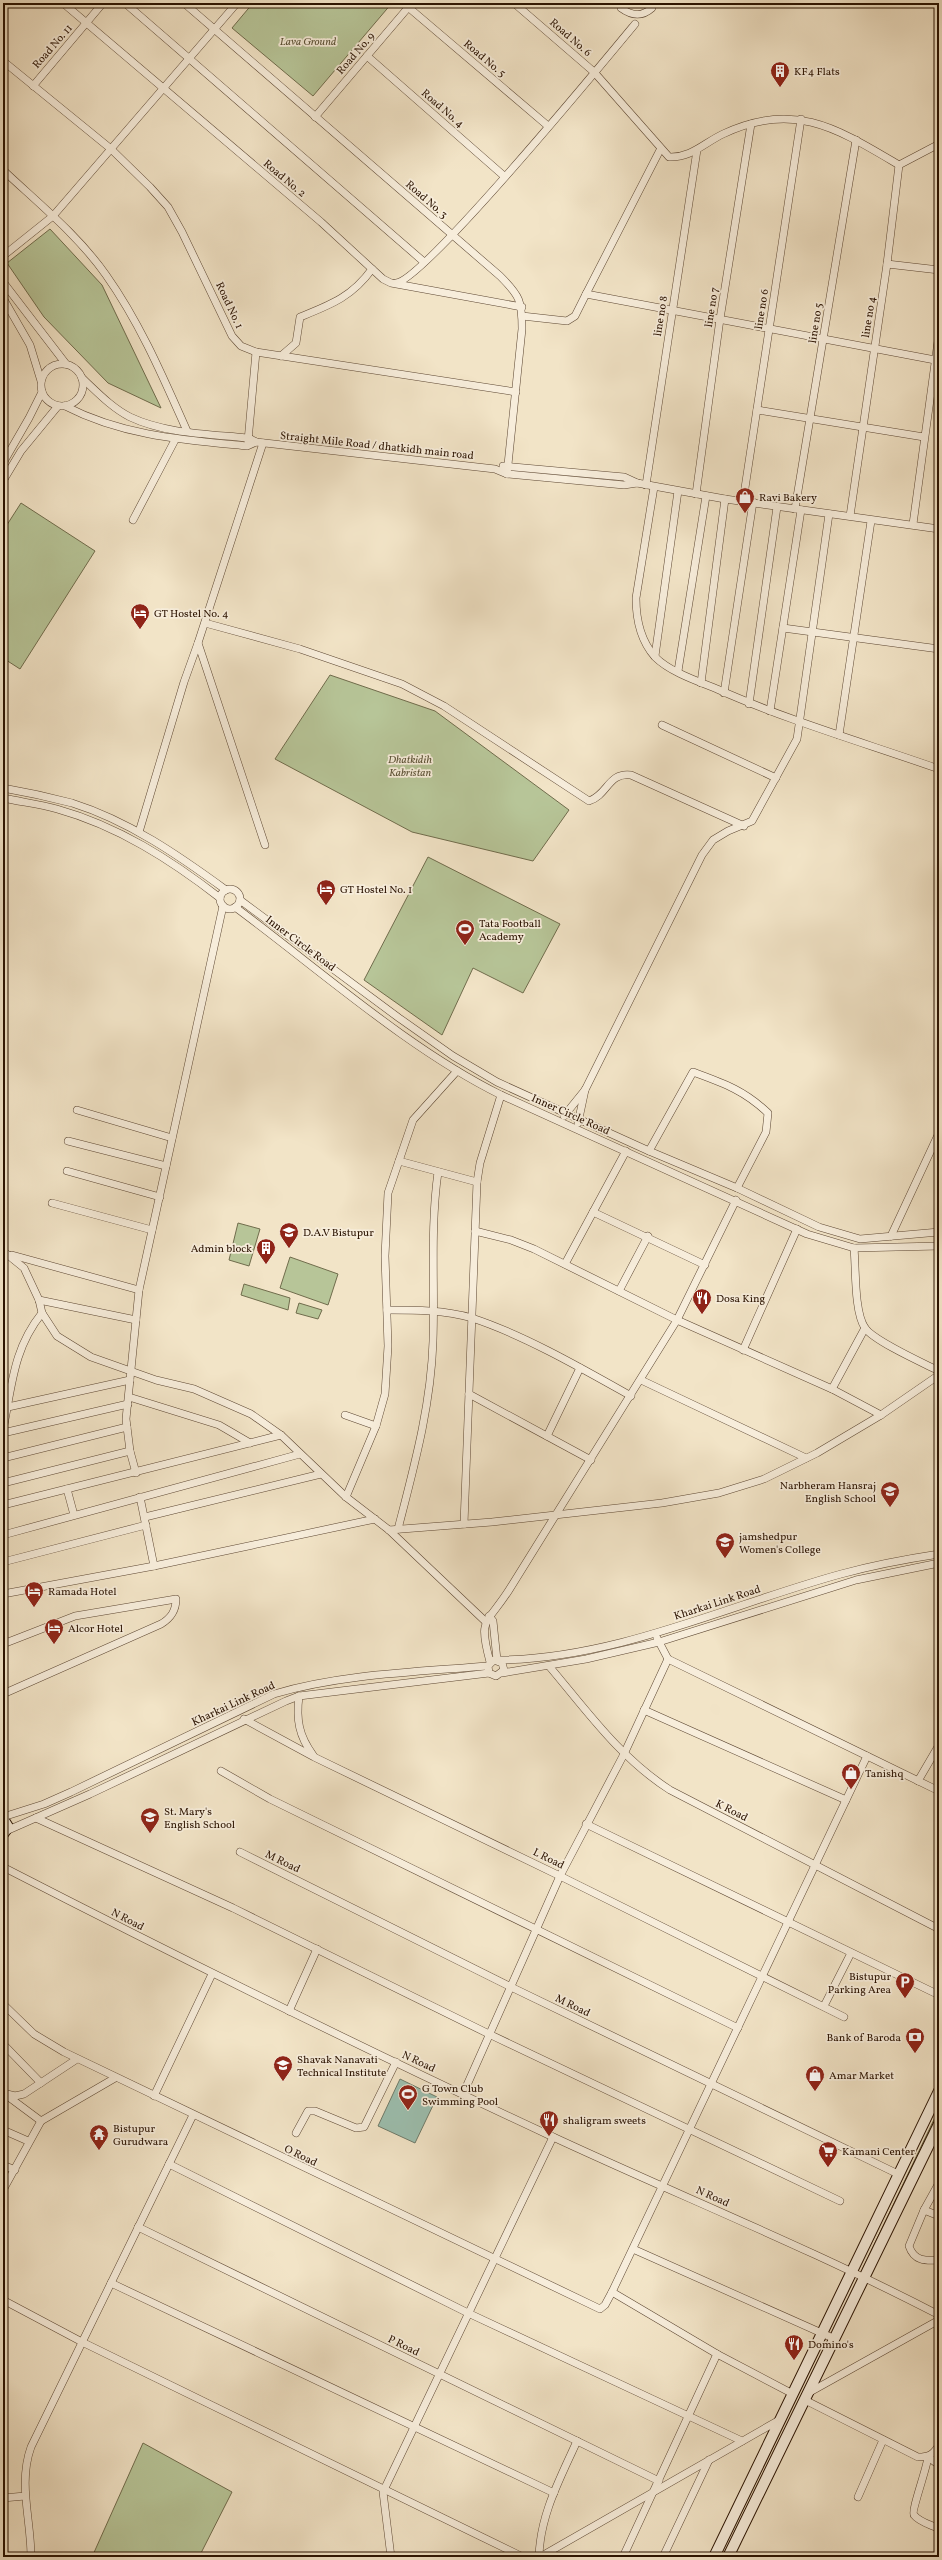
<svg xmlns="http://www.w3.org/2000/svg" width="942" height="2560" viewBox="0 0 942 2560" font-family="Vollkorn,serif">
<rect width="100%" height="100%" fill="#f2e4c7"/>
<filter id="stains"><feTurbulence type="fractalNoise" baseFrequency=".005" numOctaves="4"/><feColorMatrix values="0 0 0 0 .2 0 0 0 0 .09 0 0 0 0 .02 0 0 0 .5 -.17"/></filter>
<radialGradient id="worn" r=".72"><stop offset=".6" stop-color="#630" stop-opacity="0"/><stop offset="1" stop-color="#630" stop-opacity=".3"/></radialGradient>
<g fill="#b7c598" stroke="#706c4c">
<polygon points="253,3 392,3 313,96 232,28"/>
<polygon points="50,229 102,285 161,408 108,383 44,317 7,263"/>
<polygon points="21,503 95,551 20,669 3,658 3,531"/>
<polygon points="330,675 435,711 569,810 533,861 412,832 275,759"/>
<polygon points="428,857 560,924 523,993 473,968 442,1035 364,980"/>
<polygon points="238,1223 260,1229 249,1266 229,1260"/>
<polygon points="290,1257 338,1274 328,1305 280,1288"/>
<polygon points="244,1284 290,1298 288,1310 241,1295"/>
<polygon points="299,1303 322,1310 318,1319 296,1313"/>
<polygon points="939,2109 939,2120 866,2270 863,2268"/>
<polygon points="143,2443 232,2492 199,2557 92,2557"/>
</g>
<polygon fill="#9cbfaf" stroke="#6e7a69" points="400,2079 437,2097 415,2143 378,2126"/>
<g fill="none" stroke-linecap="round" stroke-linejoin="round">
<g stroke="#5c4632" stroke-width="8">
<g id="street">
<polyline points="63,3 321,222 383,279 391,283 522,307"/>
<polyline points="125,3 424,262"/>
<path d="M184 3 500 276C520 296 522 301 522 329L507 474"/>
<path d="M514 3 594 72 669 157C691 158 704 143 723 134 794 100 838 129 899 165"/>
<path d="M620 3 621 8C632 16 642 17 652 8L651 3"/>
<polyline points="408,7 548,126"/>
<polyline points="367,56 504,176"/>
<polyline points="3,61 111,149 150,187 168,207 182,232 232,336 241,346 256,352 516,392"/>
<polyline points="33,86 103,3"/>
<polyline points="315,117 412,3"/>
<polyline points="660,150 586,294 935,360"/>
<path d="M3 170C38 203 78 235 106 275 140 323 163 377 187 431"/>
<polyline points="3,256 53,216 237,3"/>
<polyline points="887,264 939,270"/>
<polyline points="3,282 66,364"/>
<path d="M396 283C423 281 606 59 635 24"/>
<polyline points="3,298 30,345 41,381"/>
<polyline points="522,316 567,321 575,316 586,294"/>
<path d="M281 356 296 343 300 317C330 305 352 297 372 269"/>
<circle cx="62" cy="385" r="21"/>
<path d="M82 378C97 392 112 408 130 417 166 434 210 434 249 438L256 442 495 469 507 474 624 485 637 483"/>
<path d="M65 406C123 436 184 440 247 446L256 442"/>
<polyline points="757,410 924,437"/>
<polyline points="248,441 256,352"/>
<polyline points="263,443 198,643 265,845"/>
<polyline points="3,463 29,418 42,392"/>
<polyline points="503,466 624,477 637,483 725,499 939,529"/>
<polyline points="3,481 21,451 58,406"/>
<polyline points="646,485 697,150"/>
<path d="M654 487 636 598C636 619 640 640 655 657 670 672 697 681 717 689 789 721 865 743 939 769"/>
<polyline points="696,494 720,319 751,124"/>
<polyline points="743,501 801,119"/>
<polyline points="795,509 856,140"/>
<polyline points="850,516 887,264 899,165 939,144"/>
<polyline points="133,520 175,440"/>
<polyline points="913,524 939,334"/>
<path d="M205 623 300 649 402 684 444 706 589 801C608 795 608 772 631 775L744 826"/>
<polyline points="783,628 939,649"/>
<polyline points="655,656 678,491"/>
<polyline points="678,671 706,496"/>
<polyline points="701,683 725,499"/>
<polyline points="724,693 753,502"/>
<polyline points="749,704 777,507"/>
<polyline points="770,711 801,510"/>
<polyline points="662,725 776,778"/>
<polyline points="839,735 871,521"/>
<path d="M3 788C26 792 49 797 72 803 129 821 178 855 226 890"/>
<path d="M3 798C21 802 40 804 57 809 118 826 171 860 220 898"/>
<polyline points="139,832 184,682 198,643"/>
<circle cx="230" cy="899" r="10"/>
<polyline points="240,900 399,1018 453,1056 497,1082 649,1151 737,1188 819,1227 860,1239 939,1232"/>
<path d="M235 907C319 969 408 1049 501 1095L807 1234 854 1248 939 1246"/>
<polyline points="77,1110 172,1138"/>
<polyline points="564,1116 585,1090 702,855 713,840 728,831 752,821 797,739 829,514"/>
<polyline points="578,1123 585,1090"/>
<polyline points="68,1141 166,1166"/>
<path d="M649 1151 693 1072C723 1083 744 1090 768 1113L766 1132 737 1188"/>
<polyline points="399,1161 477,1182"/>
<polyline points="67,1171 160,1197"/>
<polyline points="52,1203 152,1230"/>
<polyline points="593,1212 705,1265"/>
<polyline points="475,1231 511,1240 534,1249 677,1320 832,1389 881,1415"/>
<polyline points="891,1236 939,1133"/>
<path d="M854 1248C856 1268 854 1312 865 1328 874 1341 923 1363 939 1371"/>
<polyline points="3,1251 24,1268 39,1300 42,1313 57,1336 91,1357 156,1380 194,1389 251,1414 281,1435 346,1497 389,1530 485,1621"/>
<polyline points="12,1255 139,1290"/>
<polyline points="565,1264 626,1151"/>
<polyline points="619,1291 648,1236"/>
<polyline points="39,1300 136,1320"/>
<path d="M387 1310C415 1310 445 1310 472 1318 524 1335 583 1369 631 1396"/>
<polyline points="743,1350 797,1229"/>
<polyline points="641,1380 806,1458"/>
<polyline points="832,1389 865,1328"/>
<polyline points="469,1394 591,1460"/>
<polyline points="129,1397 219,1425 250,1443"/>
<polyline points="8,1407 130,1380"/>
<polyline points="345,1415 376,1426"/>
<path d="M3 1430C12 1386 13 1349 42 1313"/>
<polyline points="3,1433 128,1404"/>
<polyline points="547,1436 580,1368"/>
<polyline points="3,1458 127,1427"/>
<polyline points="136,1473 130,1451 126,1419 139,1290 223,906"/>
<polyline points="3,1483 130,1451"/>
<polyline points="67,1489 74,1515"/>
<polyline points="140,1497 154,1566"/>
<polyline points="346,1497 376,1426 385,1394 388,1346 385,1256 388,1193 413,1120 457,1071"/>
<polyline points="3,1505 281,1435"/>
<polyline points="145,1517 321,1474"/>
<polyline points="464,1524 477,1182 480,1163 501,1095"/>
<path d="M398 1529C414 1467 431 1406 433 1341 435 1284 430 1229 438 1172"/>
<polyline points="389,1530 492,1522 662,1503 719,1493 764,1479 817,1453 881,1415 939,1375"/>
<polyline points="3,1535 300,1454"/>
<polyline points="3,1562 146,1525"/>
<polyline points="3,1594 154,1566 375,1519"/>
<polyline points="489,1616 493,1621 497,1660"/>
<polyline points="657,1638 668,1659 939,1791"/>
<path d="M3 1644 75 1616 176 1599C176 1611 171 1618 161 1624L3 1694"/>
<path d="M500 1660C619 1658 728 1605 841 1574 874 1565 906 1559 939 1554"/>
<path d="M490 1662C478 1617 486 1626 509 1590L677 1320 736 1200"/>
<path d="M549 1666C587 1711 620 1758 670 1790L939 1929"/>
<polyline points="502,1673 586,1659 659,1642 856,1580 939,1563"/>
<path d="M299 1696C296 1720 299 1736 313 1755"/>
<polyline points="644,1710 846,1800"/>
<polyline points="244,1719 314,1757 560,1876 844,2017"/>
<polyline points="221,1771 270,1799 738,2028"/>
<polyline points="918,1781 939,1745"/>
<path d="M3 1817 44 1804 71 1792 274 1694C342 1674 417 1672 488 1666L494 1660 502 1663 504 1670 496 1676 489 1673 488 1666"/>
<polyline points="36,1818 233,1908 491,2035 840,2201"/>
<polyline points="586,1824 939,1995"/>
<polyline points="6,1831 90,1794 286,1701 299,1696 489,1673"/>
<polyline points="240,1852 511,1987 898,2174"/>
<path d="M3 1867C184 1960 366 2050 551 2136 680 2196 812 2249 939 2315"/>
<polyline points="3,2004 34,2034 64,2052 600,2309 605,2305 612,2292 867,1756"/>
<polyline points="824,2006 851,1953"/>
<polyline points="289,2011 317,1949"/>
<polyline points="3,2044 41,2083"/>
<polyline points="3,2093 15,2096 24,2094 77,2059"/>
<polyline points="463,2094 560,1876 624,1754 668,1659"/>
<polyline points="6,2095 41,2121"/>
<polyline points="154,2096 212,1974"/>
<polyline points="3,2130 28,2141"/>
<polyline points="296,2133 308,2111 315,2111 356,2128 364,2127 396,2062"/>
<polyline points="169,2164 468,2313 742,2441"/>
<polyline points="3,2165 15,2170"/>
<path d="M939 2183 924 2210 909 2246C914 2261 925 2261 939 2260"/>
<polyline points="3,2190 41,2121 115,2078"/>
<polyline points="924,2210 939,2216"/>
<polyline points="138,2227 659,2481"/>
<polyline points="633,2249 835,2339"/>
<polyline points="111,2283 554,2493"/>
<polyline points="612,2292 717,2354 793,2394"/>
<polyline points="3,2300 82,2342 523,2557"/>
<polyline points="810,2392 939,2320"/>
<path d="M805 2400 918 2457C929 2457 933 2455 939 2445"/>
<path d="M928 2457C927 2468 911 2511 914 2515 919 2522 932 2525 939 2529"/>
<polyline points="928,2457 939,2465"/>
<polyline points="858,2497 883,2440"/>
<polyline points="3,2498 25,2496"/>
<path d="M31 2557C31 2519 18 2483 31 2447L193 2115"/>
<polyline points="391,2557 383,2492 553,2137"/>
<path d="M539 2557C540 2515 560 2479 577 2441"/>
<polyline points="540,2557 781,2419"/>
<polyline points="623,2557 717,2354"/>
<polyline points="663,2557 709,2460"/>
</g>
</g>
<g stroke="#2a1200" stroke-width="12">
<g id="secondary">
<polyline points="3,1819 8,1827 3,1834"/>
<polyline points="714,2557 939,2091"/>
<polyline points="728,2557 939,2124"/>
</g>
</g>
<use href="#street" stroke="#f7eddb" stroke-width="7"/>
<use href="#secondary" stroke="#f7eddb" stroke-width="10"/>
</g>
<defs>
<g id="building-pin" transform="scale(1)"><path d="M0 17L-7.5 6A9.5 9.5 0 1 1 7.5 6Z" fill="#8f2418" stroke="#f7eddb"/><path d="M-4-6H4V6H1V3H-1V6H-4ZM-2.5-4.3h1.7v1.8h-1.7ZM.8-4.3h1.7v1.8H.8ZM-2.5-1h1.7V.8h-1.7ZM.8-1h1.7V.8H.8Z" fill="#fff"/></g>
<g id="shop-pin" transform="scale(1)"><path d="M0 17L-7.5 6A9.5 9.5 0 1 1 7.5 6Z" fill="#8f2418" stroke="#f7eddb"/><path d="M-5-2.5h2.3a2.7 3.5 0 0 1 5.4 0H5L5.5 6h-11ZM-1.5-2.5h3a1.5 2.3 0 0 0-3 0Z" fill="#fff"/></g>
<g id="hotel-pin" transform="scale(1)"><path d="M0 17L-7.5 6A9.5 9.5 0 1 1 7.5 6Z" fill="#8f2418" stroke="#f7eddb"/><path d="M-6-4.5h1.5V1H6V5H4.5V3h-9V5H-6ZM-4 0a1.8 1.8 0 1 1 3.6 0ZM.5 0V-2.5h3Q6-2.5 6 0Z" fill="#fff"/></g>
<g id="stadium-pin" transform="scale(1)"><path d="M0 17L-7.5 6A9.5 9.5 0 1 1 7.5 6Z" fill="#8f2418" stroke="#f7eddb"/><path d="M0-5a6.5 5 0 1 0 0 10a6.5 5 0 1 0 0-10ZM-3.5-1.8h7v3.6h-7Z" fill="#fff"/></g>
<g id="school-pin" transform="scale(1)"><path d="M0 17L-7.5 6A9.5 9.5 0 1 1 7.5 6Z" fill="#8f2418" stroke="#f7eddb"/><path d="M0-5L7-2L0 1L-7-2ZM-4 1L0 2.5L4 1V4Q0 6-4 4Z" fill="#fff"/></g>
<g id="restaurant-pin" transform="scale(1)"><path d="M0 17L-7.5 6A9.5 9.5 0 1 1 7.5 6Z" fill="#8f2418" stroke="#f7eddb"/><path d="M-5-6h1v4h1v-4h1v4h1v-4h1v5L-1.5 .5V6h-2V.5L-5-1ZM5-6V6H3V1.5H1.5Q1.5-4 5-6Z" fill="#fff"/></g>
<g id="university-pin" transform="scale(1)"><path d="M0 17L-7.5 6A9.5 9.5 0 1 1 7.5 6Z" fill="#8f2418" stroke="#f7eddb"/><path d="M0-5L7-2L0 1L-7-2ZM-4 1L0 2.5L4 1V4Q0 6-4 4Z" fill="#fff"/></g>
<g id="parking-pin" transform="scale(1)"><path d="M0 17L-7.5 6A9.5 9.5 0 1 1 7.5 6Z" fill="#8f2418" stroke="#f7eddb"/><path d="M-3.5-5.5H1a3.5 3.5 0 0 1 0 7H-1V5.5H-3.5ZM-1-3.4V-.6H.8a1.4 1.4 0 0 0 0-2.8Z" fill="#fff"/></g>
<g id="bank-pin" transform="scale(1)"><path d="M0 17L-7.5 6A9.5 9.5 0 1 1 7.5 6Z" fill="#8f2418" stroke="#f7eddb"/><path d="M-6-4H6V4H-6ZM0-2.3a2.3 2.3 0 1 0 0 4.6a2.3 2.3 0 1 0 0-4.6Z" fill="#fff"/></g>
<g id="temple-pin" transform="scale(1)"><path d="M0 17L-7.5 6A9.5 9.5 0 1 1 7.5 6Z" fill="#8f2418" stroke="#f7eddb"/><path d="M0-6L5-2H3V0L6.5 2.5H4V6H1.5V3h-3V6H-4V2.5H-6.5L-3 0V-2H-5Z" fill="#fff"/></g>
<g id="supermarket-pin" transform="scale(1)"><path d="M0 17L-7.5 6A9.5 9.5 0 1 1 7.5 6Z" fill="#8f2418" stroke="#f7eddb"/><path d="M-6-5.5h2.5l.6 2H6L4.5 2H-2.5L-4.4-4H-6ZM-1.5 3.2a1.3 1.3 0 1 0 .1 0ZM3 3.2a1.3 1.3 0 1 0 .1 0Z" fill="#fff"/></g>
</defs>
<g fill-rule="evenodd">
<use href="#building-pin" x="780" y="71"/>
<use href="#shop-pin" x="745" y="497"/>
<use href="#hotel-pin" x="140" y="613"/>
<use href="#hotel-pin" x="326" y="889"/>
<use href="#stadium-pin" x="465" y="929"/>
<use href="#school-pin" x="289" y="1232"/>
<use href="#building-pin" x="266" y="1248"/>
<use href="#restaurant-pin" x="702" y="1298"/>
<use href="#school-pin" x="890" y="1491"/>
<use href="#university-pin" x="725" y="1542"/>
<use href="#hotel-pin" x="34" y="1591"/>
<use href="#hotel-pin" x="54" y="1628"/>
<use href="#shop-pin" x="851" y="1773"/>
<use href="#school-pin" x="150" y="1817"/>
<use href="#parking-pin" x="905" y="1982"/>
<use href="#bank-pin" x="915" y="2037"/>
<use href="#school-pin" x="283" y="2065"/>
<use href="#shop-pin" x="815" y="2075"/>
<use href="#stadium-pin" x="408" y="2094"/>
<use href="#restaurant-pin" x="549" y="2120"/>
<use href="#temple-pin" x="99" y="2134"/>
<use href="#supermarket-pin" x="828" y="2151"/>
<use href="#restaurant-pin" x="794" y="2344"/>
</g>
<g text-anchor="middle" stroke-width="3.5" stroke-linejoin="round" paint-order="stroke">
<g font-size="11" fill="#2a1200" stroke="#f7eddb">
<text transform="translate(571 37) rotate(41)" y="4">Road No. 6</text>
<text transform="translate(52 46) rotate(-49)" y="4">Road No. 11</text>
<text transform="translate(355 53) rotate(-49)" y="4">Road No. 9</text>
<text transform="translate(485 58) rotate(40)" y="4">Road No. 5</text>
<text transform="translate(443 108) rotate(41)" y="4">Road No. 4</text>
<text transform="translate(285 178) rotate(40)" y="4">Road No. 2</text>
<text transform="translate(427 199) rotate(41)" y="4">Road No. 3</text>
<text transform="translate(230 305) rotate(65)" y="4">Road No. 1</text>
<text transform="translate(711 307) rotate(-81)" y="4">line no 7</text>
<text transform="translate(761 309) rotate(-81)" y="4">line no 6</text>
<text transform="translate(660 316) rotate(-81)" y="4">line no 8</text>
<text transform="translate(868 317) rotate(-81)" y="4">line no 4</text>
<text transform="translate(815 323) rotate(-81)" y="4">line no 5</text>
<text transform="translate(377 445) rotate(6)" y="4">Straight Mile Road / dhatkidh main road</text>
<text transform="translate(301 943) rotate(37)" y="4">Inner Circle Road</text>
<text transform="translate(571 1114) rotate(24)" y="4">Inner Circle Road</text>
<text transform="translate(717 1602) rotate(-18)" y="4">Kharkai Link Road</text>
<text transform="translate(233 1703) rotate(-25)" y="4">Kharkai Link Road</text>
<text transform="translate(732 1810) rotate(27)" y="4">K Road</text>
<text transform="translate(549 1858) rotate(26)" y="4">L Road</text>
<text transform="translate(283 1861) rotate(26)" y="4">M Road</text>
<text transform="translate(128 1919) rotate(27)" y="4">N Road</text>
<text transform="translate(573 2005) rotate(26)" y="4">M Road</text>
<text transform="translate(419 2061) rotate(25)" y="4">N Road</text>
<text transform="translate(301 2155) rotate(26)" y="4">O Road</text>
<text transform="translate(713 2196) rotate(24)" y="4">N Road</text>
<text transform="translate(404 2345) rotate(26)" y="4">P Road</text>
</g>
<g font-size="11" font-style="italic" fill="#5b5135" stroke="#f7eddb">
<text x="308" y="45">Lava Ground</text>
<text x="410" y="763">Dhatkidih<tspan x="410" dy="13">Kabristan</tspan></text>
</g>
<g font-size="11" fill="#2a1200" stroke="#f7eddb" text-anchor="start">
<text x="794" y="75">KF4 Flats</text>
<text x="759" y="501">Ravi Bakery</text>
<text x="154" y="617">GT Hostel No. 4</text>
<text x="340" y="893">GT Hostel No. 1</text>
<text x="479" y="927">Tata Football<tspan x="479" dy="13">Academy</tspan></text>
<text x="303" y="1236">D.A.V Bistupur</text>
<text x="252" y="1252" text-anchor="end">Admin block</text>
<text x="716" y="1302">Dosa King</text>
<text x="876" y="1489" text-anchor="end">Narbheram Hansraj<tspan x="876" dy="13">English School</tspan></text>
<text x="739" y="1540">jamshedpur<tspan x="739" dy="13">Women's College</tspan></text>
<text x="48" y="1595">Ramada Hotel</text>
<text x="68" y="1632">Alcor Hotel</text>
<text x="865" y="1777">Tanishq</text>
<text x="164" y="1815">St. Mary's<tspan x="164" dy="13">English School</tspan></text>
<text x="891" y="1980" text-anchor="end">Bistupur<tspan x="891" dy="13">Parking Area</tspan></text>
<text x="901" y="2041" text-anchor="end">Bank of Baroda</text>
<text x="297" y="2063">Shavak Nanavati<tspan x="297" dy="13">Technical Institute</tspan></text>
<text x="829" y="2079">Amar Market</text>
<text x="422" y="2092">G Town Club<tspan x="422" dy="13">Swimming Pool</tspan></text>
<text x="563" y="2124">shaligram sweets</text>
<text x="113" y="2132">Bistupur<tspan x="113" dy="13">Gurudwara</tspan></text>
<text x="842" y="2155">Kamani Center</text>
<text x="808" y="2348">Domino's</text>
</g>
</g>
<rect width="942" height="2560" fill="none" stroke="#f2e4c7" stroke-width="16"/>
<rect x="4" y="4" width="934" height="2552" fill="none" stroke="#2a1200" stroke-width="2"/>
<rect x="8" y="8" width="926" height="2544" fill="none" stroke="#2a1200"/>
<rect width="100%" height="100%" filter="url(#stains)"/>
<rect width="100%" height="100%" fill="url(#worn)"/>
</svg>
